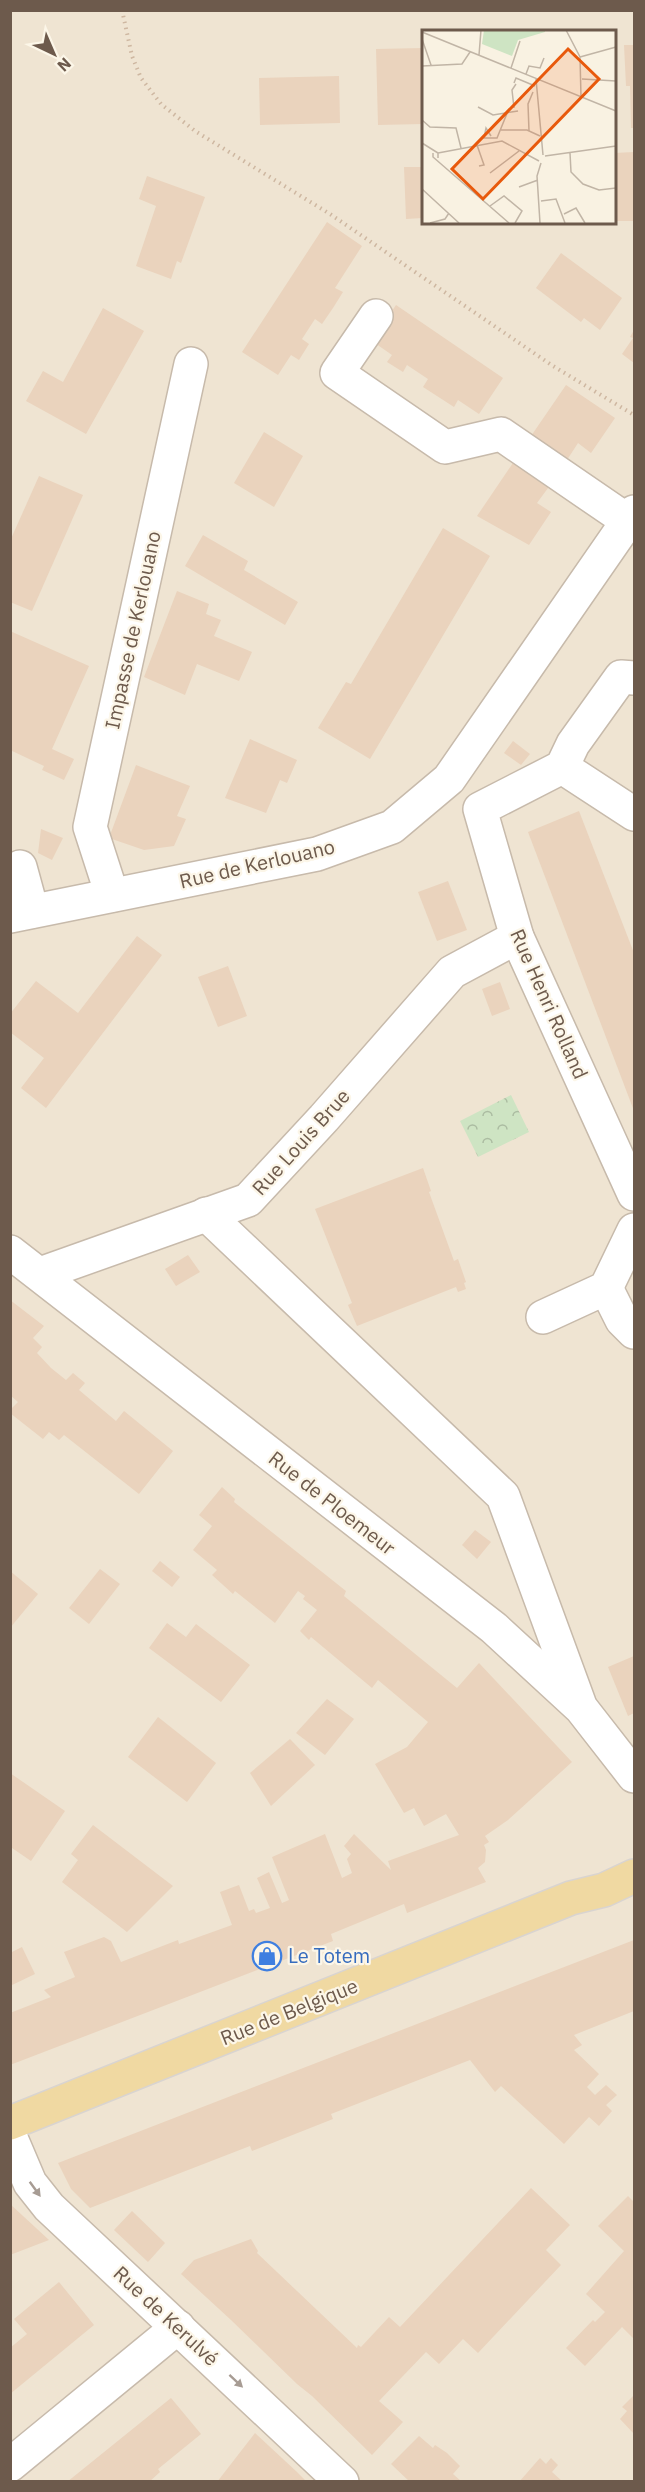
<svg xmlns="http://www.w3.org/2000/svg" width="645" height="2492" viewBox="0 0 645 2492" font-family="'IBM Plex Sans',sans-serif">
<defs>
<pattern id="forest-crowns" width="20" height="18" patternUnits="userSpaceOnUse" patternTransform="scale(1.5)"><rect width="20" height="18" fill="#cee4c3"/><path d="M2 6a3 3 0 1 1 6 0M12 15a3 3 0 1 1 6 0" fill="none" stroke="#abbca1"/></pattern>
</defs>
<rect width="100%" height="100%" fill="#f9f2e2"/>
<path fill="#efe4d2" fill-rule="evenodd" d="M11 11H634V2481H11ZM423 32H614V222H423Z"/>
<polygon fill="url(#forest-crowns)" points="511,1095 529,1132 478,1157 460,1121"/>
<g fill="#ead3bd">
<polygon points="624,45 634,45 634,128 631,128 630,86 626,86"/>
<polygon points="423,48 423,124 378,125 376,49"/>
<polygon points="339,76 340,123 260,125 259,78"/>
<polygon points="634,152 634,221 614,221 614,153"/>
<polygon points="404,167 423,167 423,218 406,219"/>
<polygon points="147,176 205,197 181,263 177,261 171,279 136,266 156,206 139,199"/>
<polygon points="327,222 362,246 335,288 343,292 333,308 322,324 315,319 302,339 309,344 299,360 291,355 278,375 242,352"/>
<polygon points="561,253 622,298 600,330 584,318 581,322 536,288"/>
<polygon points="396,305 503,378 479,414 458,400 454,407 423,387 428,379 407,365 403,372 387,362 392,355 372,341"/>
<polygon points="103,308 144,331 86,434 26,401 43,371 63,382"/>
<polygon points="634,330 634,363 622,354 633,338 630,337"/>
<polygon points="566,385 615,418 591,453 578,443 565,463 529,439"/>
<polygon points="264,432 303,456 274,507 234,483"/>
<polygon points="515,460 551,484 537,503 551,512 529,545 477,516"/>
<polygon points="39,476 83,495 32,611 10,602 10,541"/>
<polygon points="443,528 490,556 370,759 318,728 346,682 351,684"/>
<polygon points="203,535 248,561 244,570 298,602 285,625 185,566"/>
<polygon points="177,591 209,604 206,614 221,620 214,636 252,652 239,681 197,664 185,695 144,677"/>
<polygon points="10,631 89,666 52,749 74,759 64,780 42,770 44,766 10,750"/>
<polygon points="250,739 297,760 287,783 280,780 266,813 225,798"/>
<polygon points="513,741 530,754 521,765 504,753"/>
<polygon points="136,765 190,786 177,816 186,819 174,846 144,850 109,838"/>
<polygon points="579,811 634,953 634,1111 528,832"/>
<polygon points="41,829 63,838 52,860 38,853"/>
<polygon points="448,881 467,930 437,941 418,892"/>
<polygon points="137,936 162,955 46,1108 21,1088 44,1058 10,1032 10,1014 36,981 78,1013"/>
<polygon points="228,966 247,1016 218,1027 198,977"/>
<polygon points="500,982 510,1009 492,1016 482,989"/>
<polygon points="423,1168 431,1191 429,1192 454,1261 458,1259 466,1282 464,1283 466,1289 458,1292 456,1287 357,1326 348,1305 352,1303 315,1209"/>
<polygon points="188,1255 200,1272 176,1286 165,1269"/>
<polygon points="10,1300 44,1326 33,1338 42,1347 37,1353 51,1368 66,1380 73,1373 85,1383 79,1390 116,1421 124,1411 173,1451 139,1494 64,1435 59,1440 49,1432 43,1439 10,1413 10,1410 18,1402 10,1395"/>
<polygon points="222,1487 235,1499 234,1502 346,1591 344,1596 457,1688 479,1663 572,1762 508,1820 485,1836 489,1842 484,1845 486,1850 485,1862 478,1868 486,1882 407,1913 404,1904 331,1934 333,1941 10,2065 10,2013 51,1997 44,1990 75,1977 64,1952 104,1937 111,1941 121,1962 178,1940 179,1944 232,1925 220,1892 239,1885 249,1911 254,1909 256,1913 270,1908 257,1878 269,1872 282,1903 289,1900 272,1857 325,1834 342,1878 352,1873 347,1859 351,1854 344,1846 354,1834 391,1870 388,1861 459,1835 446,1814 424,1826 414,1808 404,1813 375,1764 407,1747 428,1722 378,1680 372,1688 311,1637 309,1640 300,1631 317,1610 303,1599 305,1596 298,1591 275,1623 235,1591 233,1594 212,1575 217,1570 193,1550 212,1526 199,1515"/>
<polygon points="475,1530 491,1542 477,1559 462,1545"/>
<polygon points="160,1561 180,1577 172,1587 152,1571"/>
<polygon points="100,1569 120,1584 89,1624 69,1608"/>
<polygon points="10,1571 38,1594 10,1628"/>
<polygon points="167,1623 186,1637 196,1624 250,1665 221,1702 149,1648"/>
<polygon points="634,1656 634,1713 628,1716 608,1667"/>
<polygon points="327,1699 354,1719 325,1755 296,1733"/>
<polygon points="158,1717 216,1763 187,1802 128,1757"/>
<polygon points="290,1739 315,1765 271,1806 250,1773"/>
<polygon points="10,1773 65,1811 31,1861 12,1848 10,1849"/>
<polygon points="93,1825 173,1886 127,1932 62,1882 78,1860 71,1854"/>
<polygon points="634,1940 634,2011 574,2035 582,2045 574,2050 599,2074 587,2087 595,2095 606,2085 617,2095 606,2105 612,2111 599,2126 589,2117 564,2144 501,2086 495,2092 470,2060 331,2114 333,2119 252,2151 250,2146 90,2208 71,2189 58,2163"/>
<polygon points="22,1947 35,1974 10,1986 10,1953"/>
<polygon points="531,2188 570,2225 546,2250 561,2265 478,2353 463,2339 439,2364 426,2352 379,2401 403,2422 372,2455 312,2396 297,2384 231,2320 181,2274 194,2260 251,2239 258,2251 257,2253 357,2348 358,2345 361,2347 389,2317 400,2327"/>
<polygon points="628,2196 634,2202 634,2339 622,2327 585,2366 566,2348 593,2320 595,2322 605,2312 586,2294 624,2251 598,2226"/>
<polygon points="10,2204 49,2240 10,2255"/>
<polygon points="132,2211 165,2243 148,2262 114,2230"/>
<polygon points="59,2282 94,2325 10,2394 10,2348 27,2334 14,2319"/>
<polygon points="634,2395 634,2434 620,2419 627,2411 622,2407"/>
<polygon points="171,2398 201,2434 158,2469 160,2472 149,2482 67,2482"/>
<polygon points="255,2433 297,2472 307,2482 217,2482"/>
<polygon points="419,2436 433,2448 435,2445 447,2453 460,2466 453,2474 462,2482 410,2482 391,2464"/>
<polygon points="540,2458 546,2464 551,2458 558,2465 552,2472 563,2482 519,2482"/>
</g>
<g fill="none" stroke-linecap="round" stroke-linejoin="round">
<g stroke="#c7baab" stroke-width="36">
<g id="minor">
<polyline points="376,316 337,373 445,447 501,434 628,521"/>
<polyline points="634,678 621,677 573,744 562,767 480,809 517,937 634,1194"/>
<polyline points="562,767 634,814"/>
<polyline points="20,867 32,911"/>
<polyline points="112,895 90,827 191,364"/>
<polyline points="10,916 317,854 392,827 449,779 634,512"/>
<polyline points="206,1214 503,1496 579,1703"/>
<polyline points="10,1252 494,1628 581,1708 634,1776"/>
<polyline points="40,1274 248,1200 324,1118 452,972 517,937"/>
<polyline points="606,1288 622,1320 634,1332"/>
<polyline points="543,1317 606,1288 634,1230"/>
<polyline points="10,2136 30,2183 49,2207 342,2482"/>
<polyline points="10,2465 178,2327"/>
</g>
</g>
<g stroke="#d9d4d0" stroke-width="36">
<polyline id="major" points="10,2123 571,1898 604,1890 634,1876"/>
</g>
<polyline stroke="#ceb7a1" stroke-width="4" stroke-dasharray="1.5 4.5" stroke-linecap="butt" points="122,10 132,56 141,78 161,104 195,131 330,214 553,366 634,415"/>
<use href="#minor" stroke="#fff" stroke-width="33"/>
<use href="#major" stroke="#f0d9a2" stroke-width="33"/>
</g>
<defs><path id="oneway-solid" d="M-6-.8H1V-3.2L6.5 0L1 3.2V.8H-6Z" transform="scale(1.5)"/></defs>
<g fill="#a79c94">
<use href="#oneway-solid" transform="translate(35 2189) rotate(54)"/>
<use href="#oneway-solid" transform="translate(236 2381) rotate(43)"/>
</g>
<defs>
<g id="shop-ring" transform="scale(1.5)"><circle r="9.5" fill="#fcf6e8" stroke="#3f7fe0" stroke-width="1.5"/><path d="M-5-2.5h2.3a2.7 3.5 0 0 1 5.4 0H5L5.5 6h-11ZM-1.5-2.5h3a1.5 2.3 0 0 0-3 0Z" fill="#3f7fe0"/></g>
</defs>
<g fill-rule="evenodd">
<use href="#shop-ring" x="267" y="1956"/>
</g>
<g text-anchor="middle" stroke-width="4.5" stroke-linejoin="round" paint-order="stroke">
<g font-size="20" fill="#6d5a4c" stroke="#fcf6e8">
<text transform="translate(133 630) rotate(-78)" y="7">Impasse de Kerlouano</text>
<text transform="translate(257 864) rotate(-13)" y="7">Rue de Kerlouano</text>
<text transform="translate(549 1004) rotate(66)" y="7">Rue Henri Rolland</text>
<text transform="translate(301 1142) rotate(-48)" y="7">Rue Louis Brue</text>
<text transform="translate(332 1503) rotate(38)" y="7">Rue de Ploemeur</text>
<text transform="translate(289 2012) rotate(-22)" y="7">Rue de Belgique</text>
<text transform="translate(166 2316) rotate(43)" y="7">Rue de Kerulvé</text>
</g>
<g font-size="20" fill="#366cbe" stroke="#fcf6e8" text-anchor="start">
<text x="288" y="1963">Le Totem</text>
</g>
</g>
<g transform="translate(422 30)">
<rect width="194" height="194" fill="#f9f2e2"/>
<path d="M62 0H123V2L96 10 90 26 60 14Z" fill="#cee4c3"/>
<path fill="none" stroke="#c1b5a6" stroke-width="1.5" d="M144 0 158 27 159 67M0 2 194 81M0 9 9 35M57 25 59 0M158 27 194 17M0 36 40 34 48 22M89 38 98 11M104 44 107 36 118 38 122 28M114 49 121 125M160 49 194 51M92 53 94 48 113 56M56 77 71 85 96 81M92 78 90 60 94 54M0 90 8 97 34 98 39 118M79 100H105L118 106M107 101 106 74 111 62M69 106 64 98 62 108H75L86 81M0 113 16 123V128M55 115 62 135 57 136M11 123V127L87 193M16 123 80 111 117 131M148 123 149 142 161 154 177 160 194 158M123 126 194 116M68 143 97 121M97 157 116 150M0 159 37 193M119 171 134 169 143 193M68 176 82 166 100 181 93 193M142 184 154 178 163 193M8 193 23 189 27 183M118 193 115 146 119 133"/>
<path fill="#e8590c" fill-opacity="0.15" stroke="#e8590c" stroke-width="3" d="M146 19 177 49 61 169 30 139Z"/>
<rect width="194" height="194" fill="none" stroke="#6d5a4c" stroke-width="3"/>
</g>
<rect width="645" height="2492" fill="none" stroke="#6d5a4c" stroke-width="24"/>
<g transform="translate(54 54) rotate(136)" stroke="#fcf6e8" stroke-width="4.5" paint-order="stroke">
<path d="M0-4.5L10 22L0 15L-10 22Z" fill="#6d5a4c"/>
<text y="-9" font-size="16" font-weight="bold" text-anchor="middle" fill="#6d5a4c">N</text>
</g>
</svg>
